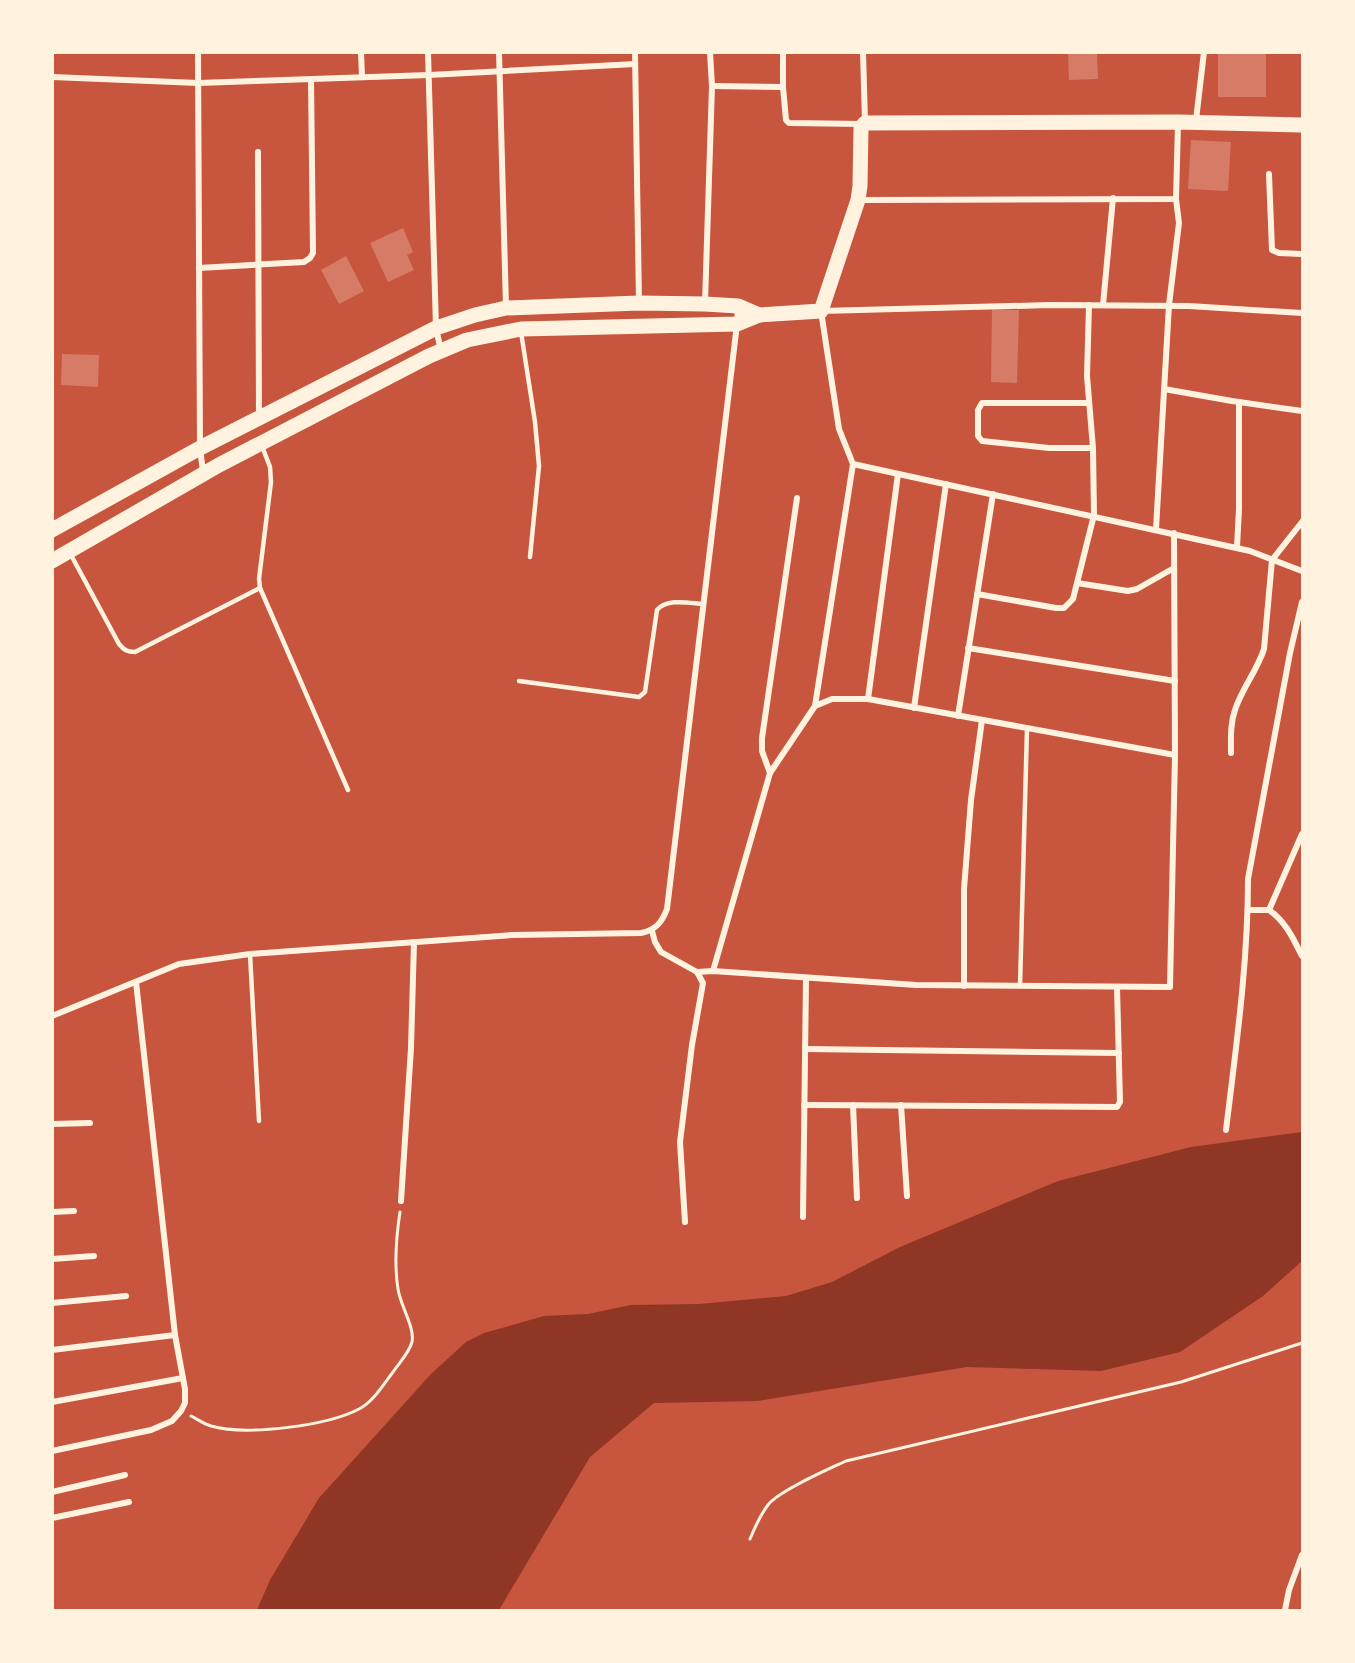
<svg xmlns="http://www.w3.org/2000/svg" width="1355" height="1663" viewBox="0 0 1355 1663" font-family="'Fira Sans Condensed',sans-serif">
<rect width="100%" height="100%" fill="#c8553d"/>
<polygon fill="#8f3625" points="1302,1132 1302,1261 1263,1296 1180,1352 1101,1371 967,1367 758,1401 654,1403 590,1457 499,1610 257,1610 270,1580 319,1498 431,1374 466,1342 484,1333 544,1316 588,1314 631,1305 699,1304 786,1296 832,1282 900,1247 1058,1181 1191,1147"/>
<g fill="#d67c66">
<rect x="1218" y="52" width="48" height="45"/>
<polygon points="1068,54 1097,54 1098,79 1069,80"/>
<polygon points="1191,140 1231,142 1228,191 1188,189"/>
<polygon points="403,228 413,252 407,255 414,270 388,282 370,243"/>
<polygon points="346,256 364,291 339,304 321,270"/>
<polygon points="992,309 1019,310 1017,383 991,382"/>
<polygon points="62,354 99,355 98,387 61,385"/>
</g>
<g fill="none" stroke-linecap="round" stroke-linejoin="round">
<g stroke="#fff3e0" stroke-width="3">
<path d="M191 1416C197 1419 204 1424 211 1426 245 1436 327 1426 359 1409 373 1402 383 1385 393 1372 399 1363 409 1353 412 1342 415 1327 400 1305 398 1289 394 1264 396 1238 400 1212"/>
<path d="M750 1539C755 1527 760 1515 768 1505 778 1491 829 1469 846 1461L1181 1382 1302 1343"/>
</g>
<g stroke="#fff3e0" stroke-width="4.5">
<polyline points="521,332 535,422 539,466 530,557"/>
<polyline points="262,446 270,467 271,482 259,579 260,588 348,790"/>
<path d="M71 555 119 644C124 650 127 652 135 652L260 588"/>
<path d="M519 681 639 697 645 692 657 610C667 598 689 603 703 604"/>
<polyline points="250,954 259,1121"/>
<polyline points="1020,986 1027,729"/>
</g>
<g stroke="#fff3e0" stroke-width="6">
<polyline points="198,52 200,448 203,472"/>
<polyline points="361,52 362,77"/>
<polyline points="428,52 436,328 441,351"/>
<polyline points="499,52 506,307"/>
<polyline points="635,52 639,303"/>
<polyline points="863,52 865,122"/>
<polyline points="52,77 198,83 429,75 635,64"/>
<polyline points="712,86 783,87 786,120 789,123 862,124"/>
<polyline points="783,87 783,52"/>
<polyline points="1196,120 1204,52"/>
<polyline points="258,152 259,418"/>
<polyline points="1269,174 1272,250 1279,253 1302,254"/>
<polyline points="859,200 1176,199 1178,124"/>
<polyline points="199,268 304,262 310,258 313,253 311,79"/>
<polyline points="705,303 712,86 710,52"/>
<polyline points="1103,305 1113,198"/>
<polyline points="1164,389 1232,401 1302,411"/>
<polyline points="1088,403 982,403 978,410 978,436 982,441 1049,448 1093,448"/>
<polyline points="853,464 1250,551 1302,571"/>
<polyline points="1156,529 1169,305 1179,223 1176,199"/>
<polyline points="1237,547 1239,509 1239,402"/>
<polyline points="1077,583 1128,591 1137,589 1174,568"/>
<polyline points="977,594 1056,608 1064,608 1073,599 1094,515 1093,448 1087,376 1089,305"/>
<polyline points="968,648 1175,681"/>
<polyline points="868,699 898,474"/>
<polyline points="815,706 853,464 839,429 821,311 1050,305 1189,306 1302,313"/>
<polyline points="914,708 946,484"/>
<polyline points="958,716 993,494"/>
<path d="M1231 753C1231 739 1230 724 1235 710 1242 688 1257 671 1264 649L1272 560 1302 522"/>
<polyline points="770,773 762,751 762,738 797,498"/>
<polyline points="1248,910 1269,910 1302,834"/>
<path d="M1269 910C1286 922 1293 938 1302 956"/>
<polyline points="652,931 655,942 661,952 697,972 703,983 692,1045 680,1142 685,1222"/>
<polyline points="713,971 770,773 815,706 832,699 868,699 1175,755"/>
<polyline points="697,972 713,971 916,985 1170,987 1175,755 1174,533"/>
<polyline points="964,986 964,889 971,800 982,720"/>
<path d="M52 1016 179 964 250 954 512 935 641 933C656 930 662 922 667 909L737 324 738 306"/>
<polyline points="805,1049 1119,1053"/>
<polyline points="804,1105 1117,1107 1120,1102 1117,987"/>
<polyline points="853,1105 857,1198"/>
<polyline points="901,1105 907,1196"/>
<polyline points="52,1124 90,1123"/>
<path d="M1226 1130C1236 1047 1248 964 1248 879L1290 653 1302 602"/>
<polyline points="401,1201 411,1048 414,942"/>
<polyline points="52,1212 74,1211"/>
<polyline points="803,1217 806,978"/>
<polyline points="52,1259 94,1256"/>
<polyline points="52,1303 126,1296"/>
<polyline points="52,1350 175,1335"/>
<polyline points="52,1402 183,1378"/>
<polyline points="52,1451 151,1430 172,1421 181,1411 185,1403 185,1389 175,1335 136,982"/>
<polyline points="52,1492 125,1475"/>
<polyline points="52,1518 129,1502"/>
<polyline points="1285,1610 1289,1590 1302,1555"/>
</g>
<g stroke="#fff3e0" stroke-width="15">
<polyline points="52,530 200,448 436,328 475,315 506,308 639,303 705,304 738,306 759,315"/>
<polyline points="52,561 219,465 429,356 467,340 521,329 737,324 759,315 821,311 858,200 860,186 861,128 865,123 1178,122 1302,125"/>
</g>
</g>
<rect width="1355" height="1663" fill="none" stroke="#fff3e0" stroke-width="108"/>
</svg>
